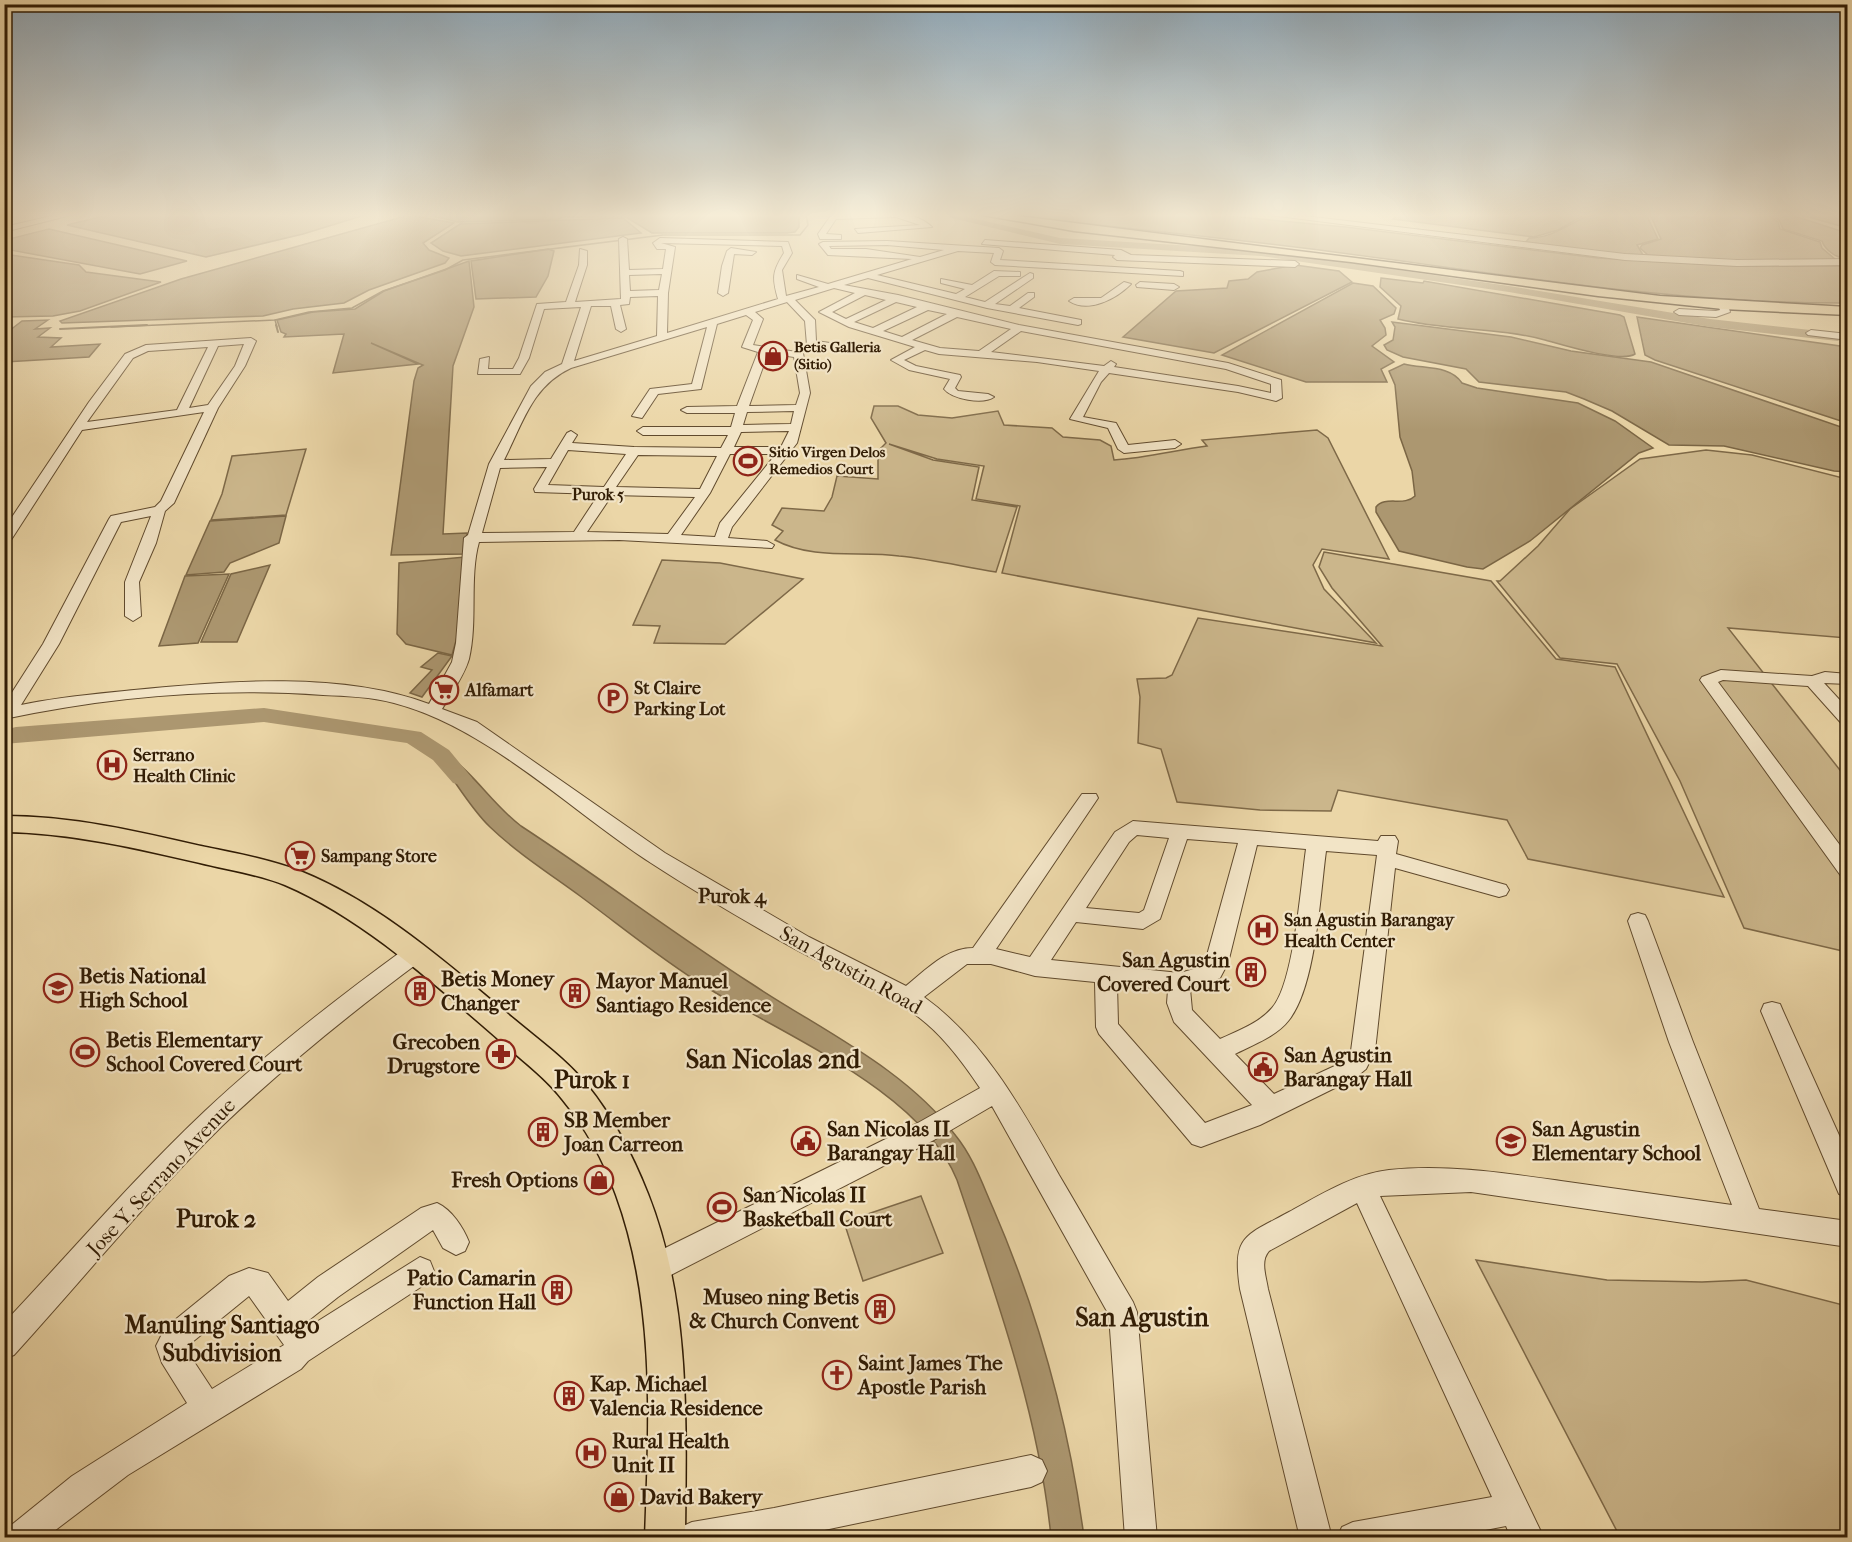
<svg xmlns="http://www.w3.org/2000/svg" width="1852" height="1542" viewBox="0 0 1852 1542" font-family="'IM FELL French Canon',serif">
<rect width="100%" height="100%" fill="#ebd6a7"/>
<filter id="stains"><feTurbulence type="fractalNoise" baseFrequency=".00333" numOctaves="4"/><feColorMatrix values="0 0 0 0 .2 0 0 0 0 .09 0 0 0 0 .02 0 0 0 .5 -.17"/></filter>
<radialGradient id="worn" r=".72"><stop offset=".6" stop-color="#630" stop-opacity="0"/><stop offset="1" stop-color="#630" stop-opacity=".3"/></radialGradient>
<g fill="#cbb68b" stroke="#7e6948" stroke-width="1.5">
<path d="M874 406H898L918 415 952 418 998 411 1004 425 1052 428 1063 437 1100 440 1111 446 1114 460C1146 458 1176 450 1207 446L1202 440 1317 430 1328 438 1389 559 1322 549 1313 565 1324 589 1376 643 1002 573 1020 506 976 499 984 466 937 459 889 444 933 460 979 467 972 500 1017 507 996 572C964 567 932 559 899 556 859 551 812 560 775 540L783 531 772 525 782 508 824 511 832 497 837 476 878 479V451L886 443 871 418Z"/>
<polygon points="306,449 286,515 211,520 222,494 232,456"/>
<polygon points="1706,450 1752,455 1847,479 1847,638 1728,628 1847,779 1847,952 1744,928 1680,781 1617,664 1560,658 1497,581 1500,581 1538,546 1570,509 1640,459"/>
<polygon points="1324,552 1491,581 1556,659 1615,667 1724,897 1528,859 1507,820 1338,790 1331,811 1260,810 1177,802 1161,749 1138,743 1140,697 1137,679 1166,678 1172,675 1198,618 1382,646 1332,588 1319,567"/>
<polygon points="662,560 720,563 803,579 725,644 654,643 660,626 633,625"/>
<polygon points="921,1196 943,1253 863,1281 844,1222"/>
<polygon points="1476,1260 1607,1280 1702,1282 1746,1280 1847,1306 1847,1537 1620,1537"/>
</g>
<g fill="#ac9770" stroke="#7b6645" stroke-width="1.5">
<polygon points="112,214 368,214 303,234 206,257 67,225"/>
<polygon points="425,214 572,214 558,219 458,222"/>
<polygon points="578,214 799,214 799,227 795,232 787,233 652,233 626,217 567,217"/>
<path d="M991 214H1207L1346 227 1598 258 1737 266H1847V303C1674 304 1505 274 1334 252 1220 237 1105 226 991 214Z"/>
<polygon points="1400,214 1586,214 1558,230 1534,237 1393,219"/>
<path d="M1592 214H1646L1658 239 1637 245 1643 255 1610 253 1526 242 1529 238C1553 238 1570 223 1592 214Z"/>
<polygon points="1650,214 1766,214 1778,222 1780,229 1820,242 1822,248 1836,260 1706,260 1648,255 1640,248 1642,245 1661,239"/>
<path d="M1769 214H1788L1847 233V258C1837 259 1825 250 1822 241L1783 229 1779 220Z"/>
<polygon points="1799,214 1847,214 1847,228"/>
<polygon points="409,215 454,223 423,243 429,250 449,258 445,263 369,290 344,303 293,309 263,316 62,323 60,321 181,279"/>
<polygon points="623,218 641,233 461,256 443,251 431,243 460,224"/>
<polygon points="49,229 187,261 140,274 5,249 5,240"/>
<polygon points="548,249 554,251 548,276 536,297 476,299 471,261"/>
<polygon points="4,254 79,265 86,272 161,282 80,311 53,316 5,317"/>
<polygon points="469,261 474,307 453,366 443,534 467,533 466,554 391,555 414,381 418,368 423,365 371,343 418,364 333,373 344,334 284,337 286,334 281,332 277,320 313,312 355,309 384,291"/>
<polygon points="1295,265 1339,271 1352,282 1214,353 1123,337 1176,291 1227,288 1229,281 1248,279 1257,272"/>
<path d="M1381 278 1423 283 1424 281 1620 315 1624 317 1635 354C1621 363 1563 345 1545 340 1497 327 1446 331 1398 319L1401 306 1380 287Z"/>
<polygon points="1353,283 1373,286 1396,308 1394,314 1380,320 1385,328 1386,335 1372,346 1394,362 1381,369 1387,382 1306,382 1222,355"/>
<polygon points="1637,317 1847,347 1847,423 1655,360 1645,355"/>
<polygon points="48,320 35,329 50,328 38,337 61,338 51,347 100,344 89,357 5,362 5,334 22,321"/>
<polygon points="1392,322 1511,337 1571,351 1651,362 1847,429 1847,472 1834,471 1724,446 1669,445 1612,411 1584,399 1566,392 1479,382 1466,369 1403,357 1387,350 1384,345 1393,340 1395,327"/>
<path d="M1404 364C1424 369 1450 365 1462 383L1477 388 1578 403 1615 421 1653 448 1639 453 1530 541 1483 569 1467 567 1399 551 1376 512V507C1385 495 1404 507 1415 496L1412 471 1400 437 1395 385 1389 371Z"/>
<polygon points="286,516 279,543 230,563 224,572 186,575 210,521"/>
<polygon points="465,557 459,630 452,655 406,644 397,634 399,563"/>
<polygon points="270,565 237,642 201,642 231,574"/>
<polygon points="229,574 198,643 159,646 185,576"/>
<polygon points="438,653 452,656 422,697 410,693 432,670 421,667"/>
<path d="M446 754C475 774 493 805 521 826 599 877 673 933 752 984 821 1030 905 1068 956 1136 973 1157 982 1183 993 1208 1038 1312 1069 1426 1084 1537H1051C1039 1415 996 1296 957 1180 921 1091 785 1036 706 987 662 960 622 927 580 896 550 874 517 853 490 827 470 808 455 780 438 759Z"/>
</g>
<g fill="none" stroke-linecap="round" stroke-linejoin="round">
<g stroke="#7b6645" stroke-width="1.5">
<polyline points="275,320 277,327"/>
<polyline points="111,327 275,320 309,312 352,308 383,291 445,270 463,260 663,235 800,235 808,225 806,214"/>
</g>
<g stroke="#7b6645" stroke-width="2">
<polyline points="276,325 278,332"/>
<polyline points="60,329 147,325"/>
</g>
<g fill="#ac9770" fill-rule="evenodd">
<polygon points="935,214 954,214 1060,238 1261,250 1509,286 1710,319 1838,333 1844,337 1838,341 1710,327 1509,292 1261,256 1060,244"/>
<polygon points="264,708 421,732 449,750 472,778 469,783 461,785 453,783 433,760 407,743 264,722 4,744 4,730 16,727"/>
</g>
<g stroke="#604a2d" stroke-width="2">
<g id="minor">
<polygon points="60,214 75,214 4,232 4,227"/>
<path d="M832 214C860 214 910 205 932 227L858 233 855 229 920 225 896 217 836 219 826 234 841 235V239H820L818 234Z"/>
<polygon points="1262,214 1288,214 1625,254 1737,260 1848,259 1848,265 1737,266 1625,260"/>
<path d="M623 237 627 239 629 270 663 269 666 249H657L653 243 660 238 788 242 792 253 782 270 786 296 819 287 797 279V275L828 284 912 259 828 255 819 244 823 242 887 241 999 248 1003 251 1000 260 1180 271 1183 272V276L995 265 991 262 994 253 958 251 877 275 956 294 965 289 941 283V279L972 285 994 271 1020 272V276H999L965 297 985 302 1030 273 1033 274V278L995 304 1010 306 1028 293H1034V297L1019 308 1081 320V324L1078 325 987 308 868 278 844 285 898 295 1019 325 1228 363 1281 380 1282 398 1276 401 1238 392 1109 373 1101 382 1083 417 1116 423 1128 445 1175 440 1181 444 1175 448 1124 453 1118 449 1108 428 1070 419 1099 371 1037 362 939 354 925 350 904 360 916 366 960 375 961 377 955 388 958 391 988 394 994 397C983 405 952 399 944 389L950 379 909 370 891 360 915 347 849 327 819 312 855 293 834 288 795 300 815 320 816 341 844 345V349L840 350 807 345 805 321 787 302 755 312 763 319 753 345 803 353 810 393 797 443 732 527 728 538 767 541 774 545 772 548 619 540 479 542C469 578 478 621 469 659 464 676 451 694 442 709L477 722 665 853 809 937 906 986C926 970 946 948 973 948L1082 794H1096L1098 798 996 949 1030 957 1115 832 1133 821 1378 841 1381 836H1395L1398 841 1396 854 1506 885 1509 890 1506 895 1499 897 1395 868 1375 1051 1366 1069 1355 1078 1260 1125 1201 1147 1192 1144 1099 1034 1096 1027 1095 982 1035 976 991 964H967L924 997C985 1041 1023 1111 1059 1175 1084 1217 1108 1260 1133 1302L1137 1312 1157 1538H1125L1109 1315 992 1106 934 1140 665 1278 655 1282 645 1278 641 1268 645 1258 916 1124 980 1088C966 1067 947 1041 927 1024 888 990 838 973 793 948 745 921 697 893 651 863 571 811 487 727 394 703 371 697 347 696 323 695 218 687 107 697 4 719V705L43 644 109 519 111 516 155 507 161 501 204 412 82 430 11 540 4 544V529L89 402 125 354 146 345 251 338 256 341 245 366 218 408 174 503 165 511 156 543 139 582 141 616 133 621 125 616V582L151 516 121 522 59 644 21 705C59 697 96 694 134 690 226 681 342 671 429 704L452 662 456 643 464 538 468 535 489 464 531 386 545 372 562 364 581 307 544 309 529 358 520 374H478L480 359 489 357 488 369H513L519 358 537 304 566 302 579 265 580 249 587 251V265L575 302 621 299 619 239ZM661 243 782 246 784 253C772 272 772 278 778 299L667 333 668 293 675 247ZM887 245 944 250 920 257 866 249H831L829 246ZM662 274 659 290 630 291 629 275ZM865 295 886 300 846 319 832 312ZM658 296 657 336 574 361 591 306H611L616 329 621 332 626 329 620 305 629 304 630 297ZM896 302 917 307 873 328 854 322ZM928 310 947 314 902 337 883 331ZM746 315 753 320 742 347 758 352 737 406 687 407 681 410 687 413H735L731 427H643L637 431 643 435H728L721 448 634 447 572 443 577 435 571 431 567 433 551 459 504 460C523 423 532 386 571 368L707 327 692 384 650 389 632 416 642 418 658 394 701 389 717 324ZM957 317 1011 329 979 351 940 348 912 340ZM1021 331 1226 369 1271 384V393L1238 386 1114 367 1116 364 1111 361 1104 366 991 352ZM244 344 235 366 208 405 189 408 218 346ZM208 347 177 410 87 422 133 358 148 351ZM768 353 794 357 800 393 796 405 749 406ZM794 411 791 424 743 425 747 412ZM789 431 781 447H734L741 432ZM568 450 626 454 604 487 548 485ZM730 454H776L720 523 715 537 681 535 710 493ZM638 455 717 456 700 489 616 487ZM547 467 534 489 535 492 599 494 574 532 482 533 500 468ZM612 495 695 497 668 534 587 532ZM1137 835 1169 838 1144 910 1139 913 1086 908 1129 842ZM1187 839 1238 843 1204 966 1180 973 1051 960 1076 922 1143 929 1160 919ZM1257 845 1306 849C1301 884 1294 984 1272 1008 1259 1023 1238 1031 1220 1039L1192 1010 1190 989 1220 978 1228 963ZM1326 851 1377 855 1351 1051 1339 1064 1274 1094 1235 1054C1252 1045 1276 1037 1289 1020 1316 986 1320 895 1326 851ZM1117 984 1168 990 1167 1003 1174 1022 1252 1105 1205 1123 1118 1024Z"/>
<polygon points="985,240 1121,250 1131,255 1295,261 1299,264 1295,267 1117,260 1113,257 1115,255 982,244"/>
<polygon points="731,248 756,252 752,255 734,254 728,293 723,296 718,293 722,266 727,251"/>
<path d="M1124 282 1131 284C1117 298 1089 314 1069 301L1074 298H1101Z"/>
<polygon points="1140,282 1174,284 1179,287 1174,290 1137,287 1136,285"/>
<polygon points="1723,302 1728,305 1730,312 1716,317 1679,315 1674,312 1679,309 1716,311 1720,310 1718,305"/>
<polygon points="1811,330 1848,334 1848,340 1808,335 1806,333"/>
<polygon points="1721,670 1812,676 1825,672 1848,674 1848,684 1824,683 1848,709 1848,725 1842,724 1808,686 1723,680 1718,682 1848,856 1848,878 1841,876 1700,680 1702,677"/>
<path d="M1638 913 1645 915 1648 921 1693 1042 1759 1209 1848 1221V1247L1471 1192 1380 1196 1544 1538H1511L1506 1526 1444 1538H1337L1342 1527 1353 1522 1492 1497 1357 1203 1269 1251C1260 1261 1266 1276 1268 1289L1332 1538H1300L1240 1289C1232 1235 1245 1236 1289 1212 1320 1195 1353 1174 1389 1170 1447 1164 1504 1173 1561 1181 1618 1189 1675 1197 1732 1205L1669 1042 1628 921 1631 915Z"/>
<path d="M414 946 422 948 425 954 422 960C352 1012 285 1066 222 1126 149 1198 83 1279 14 1355L4 1359V1323C71 1252 134 1178 205 1111 268 1052 336 999 406 948Z"/>
<polygon points="1772,1002 1780,1004 1783,1011 1848,1155 1848,1197 1839,1194 1761,1011 1764,1004"/>
<path d="M437 1203C452 1210 463 1227 469 1242L465 1251 456 1255 443 1248 433 1230 338 1297 304 1324 307 1328 420 1257 430 1261 434 1271 430 1281 308 1361 301 1369 128 1475 45 1538H4L9 1527 72 1476 187 1403 162 1363 156 1346 165 1328 229 1276 249 1268 268 1273 288 1301 318 1277 421 1208ZM249 1296 284 1345 212 1389 185 1348Z"/>
<polygon points="1031,1455 1042,1460 1047,1471 1042,1482 1031,1487 786,1538 676,1538 681,1527 692,1522 774,1508"/>
</g>
</g>
<g stroke="#311c04" stroke-width="3">
<g id="major">
<polygon points="977,214 1002,214 1660,296 1848,307 1848,315 1723,309 1598,296 1351,262 1074,231"/>
<path d="M4 816C72 816 136 831 201 846 234 853 269 859 300 871 380 903 450 966 515 1020 540 1041 567 1060 587 1085 613 1117 633 1156 648 1194 691 1303 686 1422 685 1538H645C649 1423 656 1304 616 1195 604 1161 585 1127 562 1099 544 1076 520 1059 498 1039 433 983 364 919 285 885 258 874 228 870 200 863 135 848 71 833 4 832Z"/>
</g>
</g>
<use href="#minor" fill="#f2e4c6" fill-rule="evenodd"/>
<use href="#major" fill="#ebd6a7" fill-rule="evenodd"/>
</g>
<linearGradient id="sky" x2="0" y2="1"><stop stop-color="#90a8b8"/><stop offset="0.5" stop-color="#f6edd7"/><stop offset="1" stop-color="#f6edd7" stop-opacity="0"/></linearGradient>
<rect width="1852" height="430" fill="url(#sky)"/>
<defs>
<g id="shop-ring" transform="scale(1.5)"><circle r="9.5" fill="#f2e4c6" stroke="#8f2418" stroke-width="1.5"/><path d="M-5-2.5h2.3a2.7 3.5 0 0 1 5.4 0H5L5.5 6h-11ZM-1.5-2.5h3a1.5 2.3 0 0 0-3 0Z" fill="#8f2418"/></g>
<g id="stadium-ring" transform="scale(1.5)"><circle r="9.5" fill="#f2e4c6" stroke="#8f2418" stroke-width="1.5"/><path d="M0-5a6.5 5 0 1 0 0 10a6.5 5 0 1 0 0-10ZM-3.5-1.8h7v3.6h-7Z" fill="#8f2418"/></g>
<g id="supermarket-ring" transform="scale(1.5)"><circle r="9.5" fill="#f2e4c6" stroke="#8f2418" stroke-width="1.5"/><path d="M-6-5.5h2.5l.6 2H6L4.5 2H-2.5L-4.4-4H-6ZM-1.5 3.2a1.3 1.3 0 1 0 .1 0ZM3 3.2a1.3 1.3 0 1 0 .1 0Z" fill="#8f2418"/></g>
<g id="parking-ring" transform="scale(1.5)"><circle r="9.5" fill="#f2e4c6" stroke="#8f2418" stroke-width="1.5"/><path d="M-3.5-5.5H1a3.5 3.5 0 0 1 0 7H-1V5.5H-3.5ZM-1-3.4V-.6H.8a1.4 1.4 0 0 0 0-2.8Z" fill="#8f2418"/></g>
<g id="hospital-ring" transform="scale(1.5)"><circle r="9.5" fill="#f2e4c6" stroke="#8f2418" stroke-width="1.5"/><path d="M-5-5h3v3.5h4V-5h3V5h-3V1.5h-4V5h-3Z" fill="#8f2418"/></g>
<g id="building-ring" transform="scale(1.5)"><circle r="9.5" fill="#f2e4c6" stroke="#8f2418" stroke-width="1.5"/><path d="M-4-6H4V6H1V3H-1V6H-4ZM-2.5-4.3h1.7v1.8h-1.7ZM.8-4.3h1.7v1.8H.8ZM-2.5-1h1.7V.8h-1.7ZM.8-1h1.7V.8H.8Z" fill="#8f2418"/></g>
<g id="school-ring" transform="scale(1.5)"><circle r="9.5" fill="#f2e4c6" stroke="#8f2418" stroke-width="1.5"/><path d="M0-5L7-2L0 1L-7-2ZM-4 1L0 2.5L4 1V4Q0 6-4 4Z" fill="#8f2418"/></g>
<g id="pharmacy-ring" transform="scale(1.5)"><circle r="9.5" fill="#f2e4c6" stroke="#8f2418" stroke-width="1.5"/><path d="M-2-6h4v4h4v4h-4v4h-4v-4h-4v-4h4Z" fill="#8f2418"/></g>
<g id="civic-ring" transform="scale(1.5)"><circle r="9.5" fill="#f2e4c6" stroke="#8f2418" stroke-width="1.5"/><path d="M-.6-6.5H3V-4.5H.6V-3L4-1V1h2V6H-6V1h2V-1L-.6-3ZM-1.2 2.5V6h2.4V2.5Z" fill="#8f2418"/></g>
<g id="church-ring" transform="scale(1.5)"><circle r="9.5" fill="#f2e4c6" stroke="#8f2418" stroke-width="1.5"/><path d="M-1.2-6h2.4v3.5h3.3v2.4h-3.3V6h-2.4V-.1h-3.3v-2.4h3.3Z" fill="#8f2418"/></g>
</defs>
<g fill-rule="evenodd">
<use href="#shop-ring" x="773" y="356"/>
<use href="#stadium-ring" x="748" y="461"/>
<use href="#supermarket-ring" x="444" y="690"/>
<use href="#parking-ring" x="613" y="698"/>
<use href="#hospital-ring" x="112" y="765"/>
<use href="#supermarket-ring" x="300" y="856"/>
<use href="#hospital-ring" x="1263" y="930"/>
<use href="#building-ring" x="1251" y="972"/>
<use href="#school-ring" x="58" y="988"/>
<use href="#building-ring" x="420" y="991"/>
<use href="#building-ring" x="575" y="993"/>
<use href="#stadium-ring" x="85" y="1052"/>
<use href="#pharmacy-ring" x="501" y="1054"/>
<use href="#civic-ring" x="1263" y="1067"/>
<use href="#building-ring" x="543" y="1132"/>
<use href="#civic-ring" x="806" y="1141"/>
<use href="#school-ring" x="1511" y="1141"/>
<use href="#shop-ring" x="599" y="1180"/>
<use href="#stadium-ring" x="722" y="1207"/>
<use href="#building-ring" x="557" y="1290"/>
<use href="#building-ring" x="880" y="1309"/>
<use href="#church-ring" x="837" y="1375"/>
<use href="#building-ring" x="569" y="1396"/>
<use href="#hospital-ring" x="591" y="1453"/>
<use href="#shop-ring" x="619" y="1497"/>
</g>
<g text-anchor="middle" stroke-width="4.5" stroke-linejoin="round" paint-order="stroke">
<g font-size="15" font-weight="bold" fill="#311c04" stroke="#f2e4c6" text-anchor="start">
<text x="794" y="352">Betis Galleria<tspan x="794" dy="17">(Sitio)</tspan></text>
<text x="769" y="457">Sitio Virgen Delos<tspan x="769" dy="17">Remedios Court</tspan></text>
</g>
<g font-size="16" font-weight="bold" fill="#311c04" stroke="#f2e4c6">
<text x="598" y="500">Purok 5</text>
</g>
<g font-size="18" font-weight="bold" fill="#311c04" stroke="#f2e4c6" text-anchor="start">
<text x="634" y="694">St Claire<tspan x="634" dy="21">Parking Lot</tspan></text>
<text x="465" y="696">Alfamart</text>
<text x="133" y="761">Serrano<tspan x="133" dy="21">Health Clinic</tspan></text>
<text x="321" y="862">Sampang Store</text>
<text x="1284" y="926">San Agustin Barangay<tspan x="1284" dy="21">Health Center</tspan></text>
</g>
<g font-size="20" font-weight="bold" fill="#311c04" stroke="#f2e4c6">
<text x="732" y="903">Purok 4</text>
</g>
<g font-size="21" font-weight="bold" fill="#311c04" stroke="#f2e4c6" text-anchor="start">
<text x="1230" y="967" text-anchor="end">San Agustin<tspan x="1230" dy="24">Covered Court</tspan></text>
<text x="79" y="983">Betis National<tspan x="79" dy="24">High School</tspan></text>
<text x="441" y="986">Betis Money<tspan x="441" dy="24">Changer</tspan></text>
<text x="596" y="988">Mayor Manuel<tspan x="596" dy="24">Santiago Residence</tspan></text>
<text x="106" y="1047">Betis Elementary<tspan x="106" dy="24">School Covered Court</tspan></text>
<text x="480" y="1049" text-anchor="end">Grecoben<tspan x="480" dy="24">Drugstore</tspan></text>
<text x="1284" y="1062">San Agustin<tspan x="1284" dy="24">Barangay Hall</tspan></text>
<text x="564" y="1127">SB Member<tspan x="564" dy="24">Joan Carreon</tspan></text>
<text x="827" y="1136">San Nicolas II<tspan x="827" dy="24">Barangay Hall</tspan></text>
<text x="1532" y="1136">San Agustin<tspan x="1532" dy="24">Elementary School</tspan></text>
<text x="578" y="1187" text-anchor="end">Fresh Options</text>
<text x="743" y="1202">San Nicolas II<tspan x="743" dy="24">Basketball Court</tspan></text>
<text x="536" y="1285" text-anchor="end">Patio Camarin<tspan x="536" dy="24">Function Hall</tspan></text>
<text x="859" y="1304" text-anchor="end">Museo ning Betis<tspan x="859" dy="24">&amp; Church Convent</tspan></text>
<text x="858" y="1370">Saint James The<tspan x="858" dy="24">Apostle Parish</tspan></text>
<text x="590" y="1391">Kap. Michael<tspan x="590" dy="24">Valencia Residence</tspan></text>
<text x="612" y="1448">Rural Health<tspan x="612" dy="24">Unit II</tspan></text>
<text x="640" y="1504">David Bakery</text>
</g>
<g font-size="21" fill="#311c04" stroke="#f2e4c6">
<text transform="translate(851 970) rotate(29)" y="7">San Agustin Road</text>
<text transform="translate(161 1177) rotate(-47)" y="7">Jose Y. Serrano Avenue</text>
</g>
<g font-size="24" font-weight="bold" fill="#311c04" stroke="#f2e4c6">
<text x="592" y="1088">Purok 1</text>
<text x="216" y="1227">Purok 2</text>
<text x="222" y="1333">Manuling Santiago<tspan x="222" dy="28">Subdivision</tspan></text>
</g>
<g font-size="26" font-weight="bold" fill="#311c04" stroke="#f2e4c6">
<text x="773" y="1068">San Nicolas 2nd</text>
<text x="1142" y="1326">San Agustin</text>
</g>
</g>
<rect width="1852" height="1542" fill="none" stroke="#ebd6a7" stroke-width="24"/>
<rect x="6" y="6" width="1840" height="1530" fill="none" stroke="#311c04" stroke-width="3"/>
<rect x="12" y="12" width="1828" height="1518" fill="none" stroke="#311c04" stroke-width="1.5"/>
<rect width="100%" height="100%" filter="url(#stains)"/>
<rect width="100%" height="100%" fill="url(#worn)"/>
</svg>
